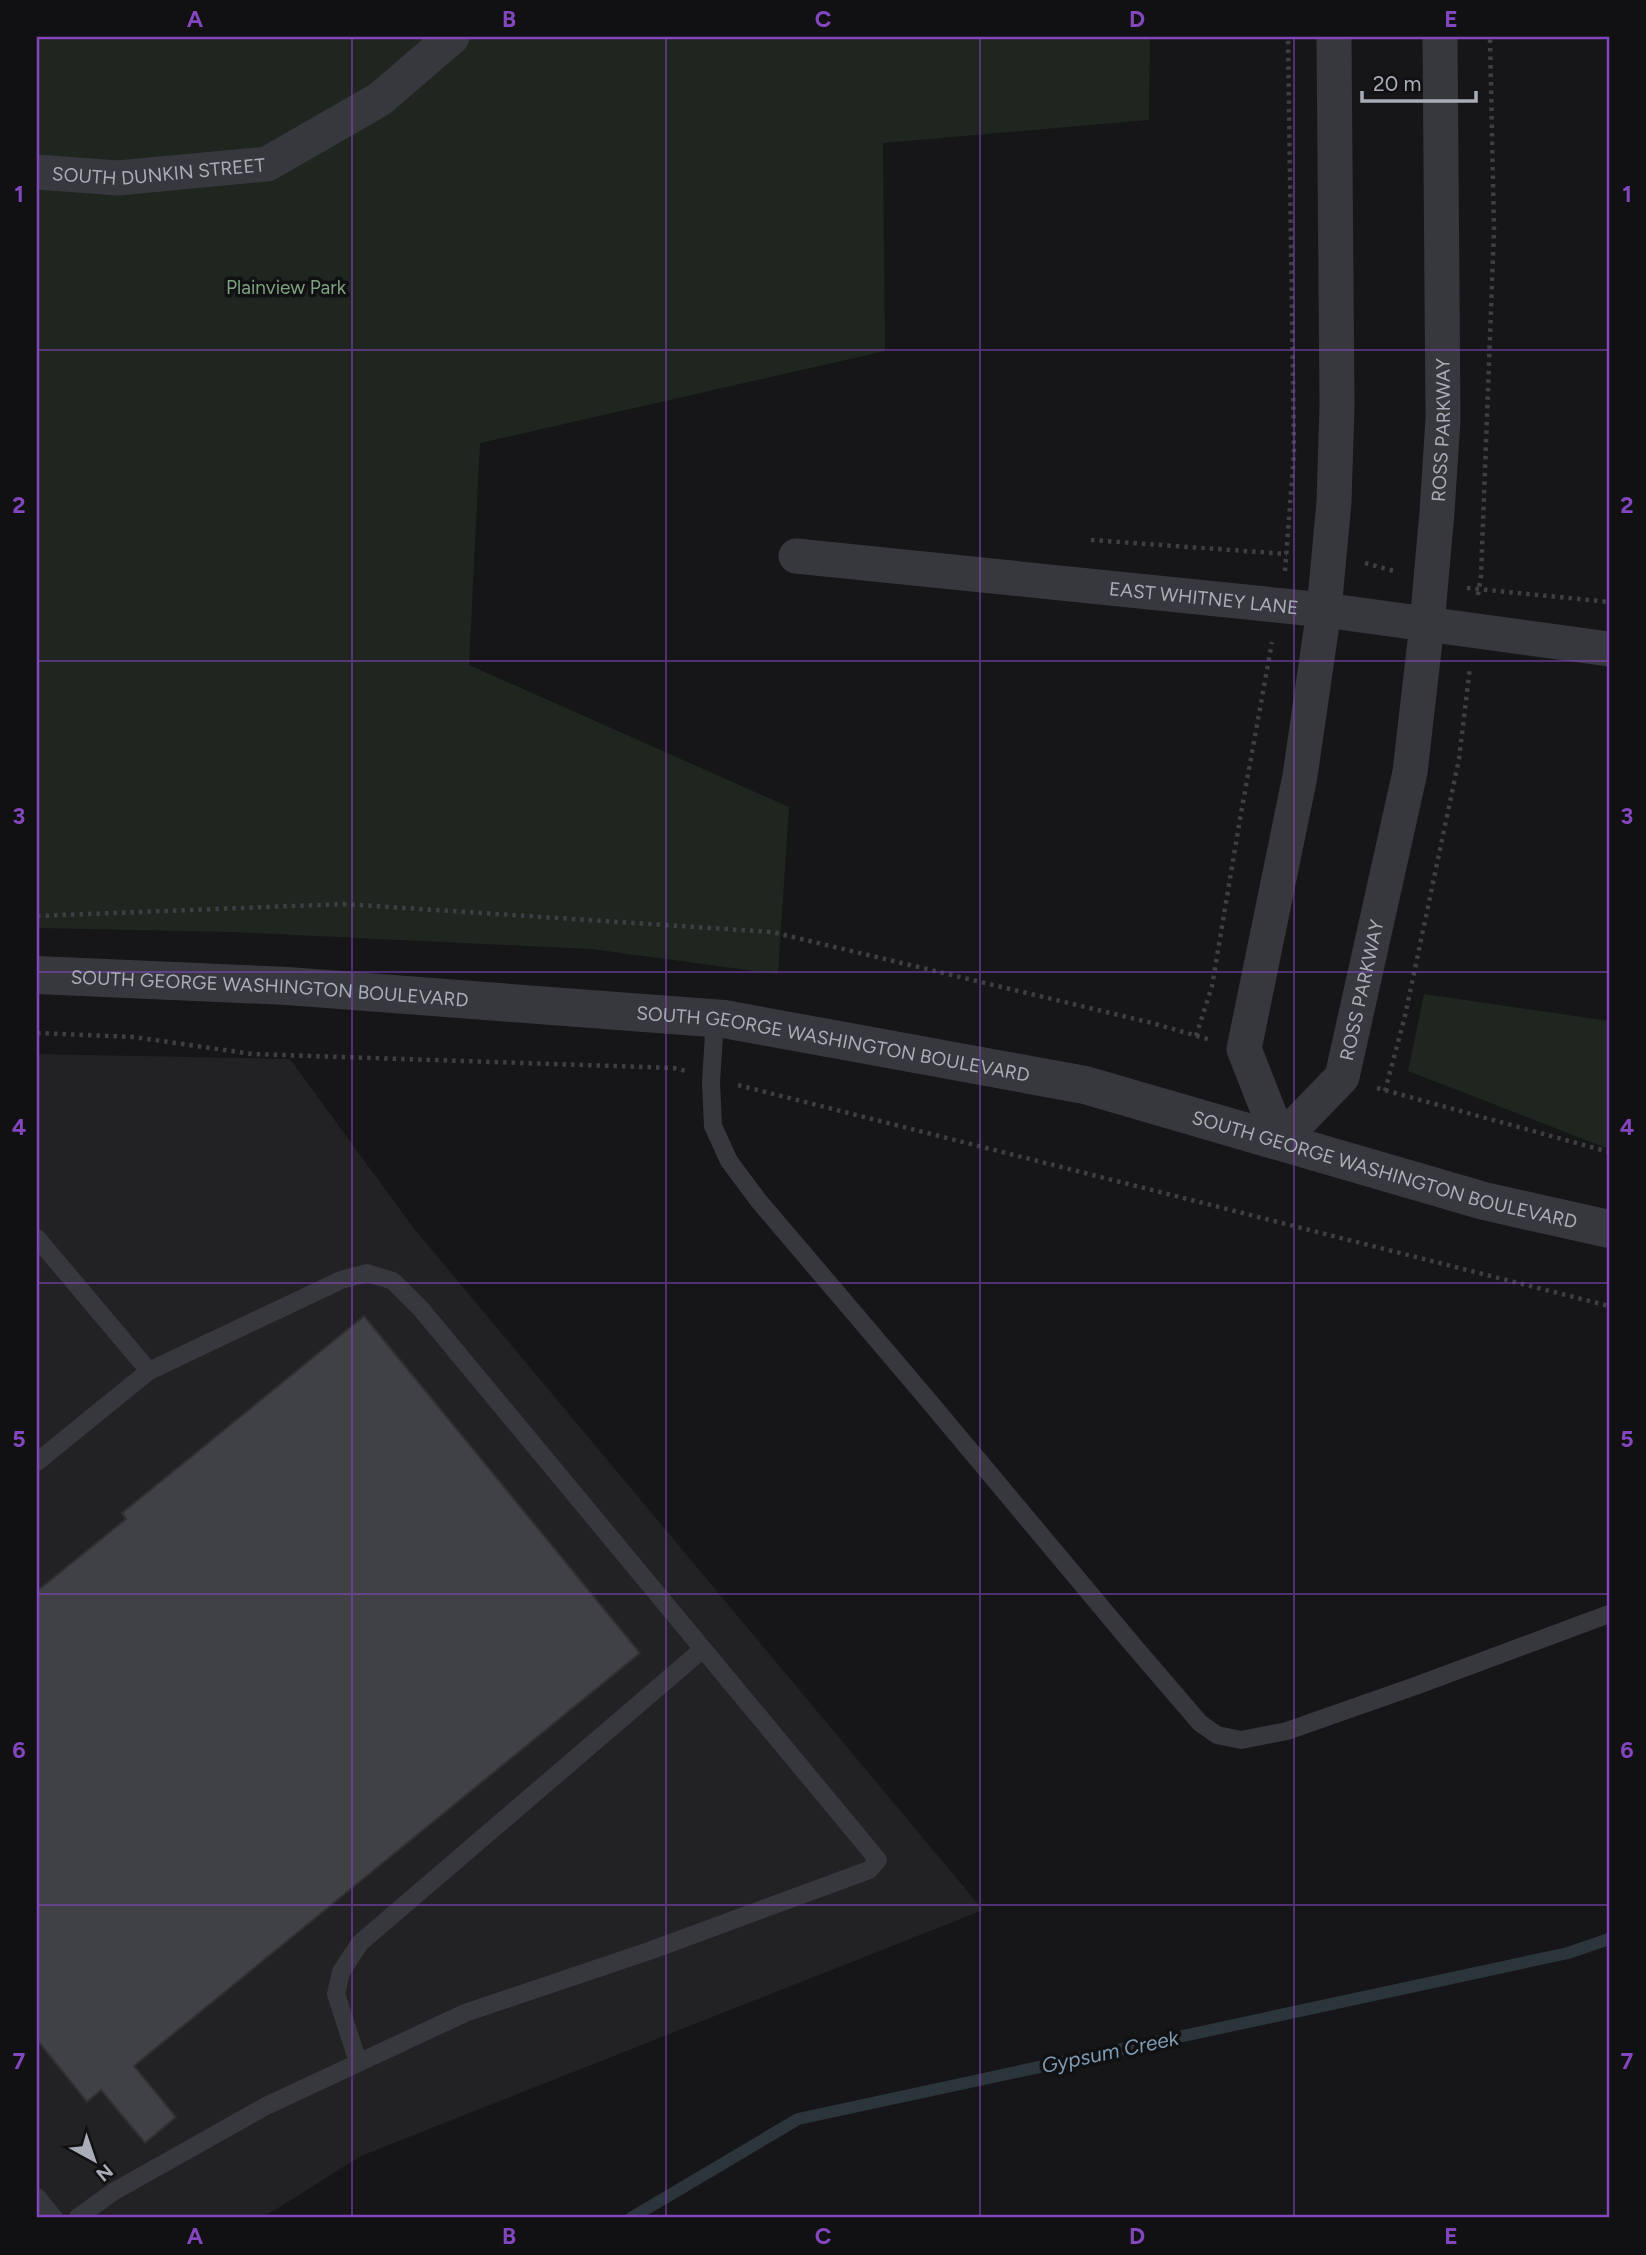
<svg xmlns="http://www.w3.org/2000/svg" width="1646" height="2255" viewBox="0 0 1646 2255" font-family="Figtree,sans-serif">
<rect width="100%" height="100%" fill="#161618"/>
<polygon fill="#222225" points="37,1054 290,1059 412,1226 983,1910 361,2156 262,2218 37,2218"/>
<g fill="#1e261f">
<polygon points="37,37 1150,37 1149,120 883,143 885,351 480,443 469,665 789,807 778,974 591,949 232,932 37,928"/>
<polygon points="1424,994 1609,1021 1609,1149 1408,1071"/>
</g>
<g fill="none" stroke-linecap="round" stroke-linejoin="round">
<polyline stroke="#2c353c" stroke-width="12" points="631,2218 798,2119 1568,1953 1609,1939"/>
</g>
<polygon fill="#404145" stroke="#303034" stroke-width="2" points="364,1316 640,1653 134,2066 176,2117 145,2143 101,2090 87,2102 37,2040 37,1591 126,1519 122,1513"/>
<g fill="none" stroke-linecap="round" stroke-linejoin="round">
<g stroke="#3d3f44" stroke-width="4.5" stroke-dasharray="3.5 5" stroke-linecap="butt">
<polyline points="1091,540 1287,554"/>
<polyline points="1365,563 1394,571"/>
<polyline points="1285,571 1294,453 1288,37"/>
<polyline points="1467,588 1609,602"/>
<polyline points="1478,595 1481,576 1494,230 1490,37"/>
<polyline points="37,916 344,904 772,932 1152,1023 1211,1040"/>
<polyline points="37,1033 134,1037 252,1054 674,1068 686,1071"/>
<polyline points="1196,1036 1212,986 1240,819 1272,642"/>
<polyline points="738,1085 1609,1306"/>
<polyline points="1377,1088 1609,1152"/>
<polyline points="1385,1091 1405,1016 1459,759 1470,667"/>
</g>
<g stroke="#37383d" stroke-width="18">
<polyline points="715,1018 711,1082 713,1126 729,1161 758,1200 923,1394 1133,1645 1200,1723 1217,1735 1241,1740 1287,1731 1418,1685 1609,1614"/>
<polyline points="37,1238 149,1371 37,1462"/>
<polyline points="358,2062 336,1994 341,1972 360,1943 703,1649"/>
<polyline points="37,2197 54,2218"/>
<polyline points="77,2218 113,2192 266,2106 465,2013 649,1951 869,1870 878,1860 421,1309 393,1281 367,1273 341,1280 149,1371"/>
</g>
<g stroke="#37383d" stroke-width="35">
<path id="s1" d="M1334 37 1337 406 1334 502 1324 610 1300 776 1244 1049 1280 1141 1342 1077 1410 772 1427 624 1437 512 1443 419 1440 37"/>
<path id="s2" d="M37 172 118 178 267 164 380 99 452 37"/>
<path id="s3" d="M796 556 1324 610 1609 649"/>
</g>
<path stroke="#37383d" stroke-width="38" id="s4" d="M37 975 287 986 724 1019 1085 1085 1484 1201 1609 1229"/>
</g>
<path fill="none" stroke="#8446be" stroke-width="2" stroke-opacity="0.55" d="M352 37V2218M666 37V2218M980 37V2218M1294 37V2218M37 350H1609M37 661H1609M37 972H1609M37 1283H1609M37 1594H1609M37 1905H1609"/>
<g text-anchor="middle" stroke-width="7" stroke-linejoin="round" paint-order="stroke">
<g font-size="19" fill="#a8adb8" stroke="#111113">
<text dy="7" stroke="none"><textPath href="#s2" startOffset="122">SOUTH DUNKIN STREET</textPath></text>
<text dy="7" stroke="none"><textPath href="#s1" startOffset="1864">ROSS PARKWAY</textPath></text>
<text dy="7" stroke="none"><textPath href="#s3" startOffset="410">EAST WHITNEY LANE</textPath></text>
<text dy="7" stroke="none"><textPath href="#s4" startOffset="233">SOUTH GEORGE WASHINGTON BOULEVARD</textPath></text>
<text dy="7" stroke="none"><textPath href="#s1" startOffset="1297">ROSS PARKWAY</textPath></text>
<text dy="7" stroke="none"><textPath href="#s4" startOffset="800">SOUTH GEORGE WASHINGTON BOULEVARD</textPath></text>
<text dy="7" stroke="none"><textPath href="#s4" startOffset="1367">SOUTH GEORGE WASHINGTON BOULEVARD</textPath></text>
</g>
<g font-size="19" fill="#7fa381" stroke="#111113">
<text x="286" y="294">Plainview Park</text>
</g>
<g font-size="21" font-style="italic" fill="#7f9bb3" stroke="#111113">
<text transform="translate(1110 2052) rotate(-12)" y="7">Gypsum Creek</text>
</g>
</g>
<rect width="1646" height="2255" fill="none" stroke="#111113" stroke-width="77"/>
<g transform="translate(94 2160) rotate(140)" stroke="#111113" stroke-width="5" paint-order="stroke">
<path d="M0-5L12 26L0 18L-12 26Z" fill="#a8adb8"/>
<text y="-10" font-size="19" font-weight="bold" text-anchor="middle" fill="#a8adb8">N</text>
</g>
<path d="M1362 91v10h114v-10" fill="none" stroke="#a8adb8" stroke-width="3.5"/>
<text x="1373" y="91" font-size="21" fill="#a8adb8" stroke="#111113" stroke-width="5" paint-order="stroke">20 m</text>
<rect x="38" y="38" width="1570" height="2178" fill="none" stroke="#8446be" stroke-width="2.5"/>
<g font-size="23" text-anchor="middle" font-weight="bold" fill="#8446be">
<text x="195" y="27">A</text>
<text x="509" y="27">B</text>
<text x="823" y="27">C</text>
<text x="1137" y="27">D</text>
<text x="1451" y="27">E</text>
<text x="19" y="202">1</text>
<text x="1627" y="202">1</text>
<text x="19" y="513">2</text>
<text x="1627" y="513">2</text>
<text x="19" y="824">3</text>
<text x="1627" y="824">3</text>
<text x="19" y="1135">4</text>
<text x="1627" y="1135">4</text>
<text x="19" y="1447">5</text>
<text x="1627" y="1447">5</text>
<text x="19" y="1758">6</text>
<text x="1627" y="1758">6</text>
<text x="19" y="2069">7</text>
<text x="1627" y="2069">7</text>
<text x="195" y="2244">A</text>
<text x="509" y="2244">B</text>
<text x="823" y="2244">C</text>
<text x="1137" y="2244">D</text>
<text x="1451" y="2244">E</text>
</g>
</svg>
